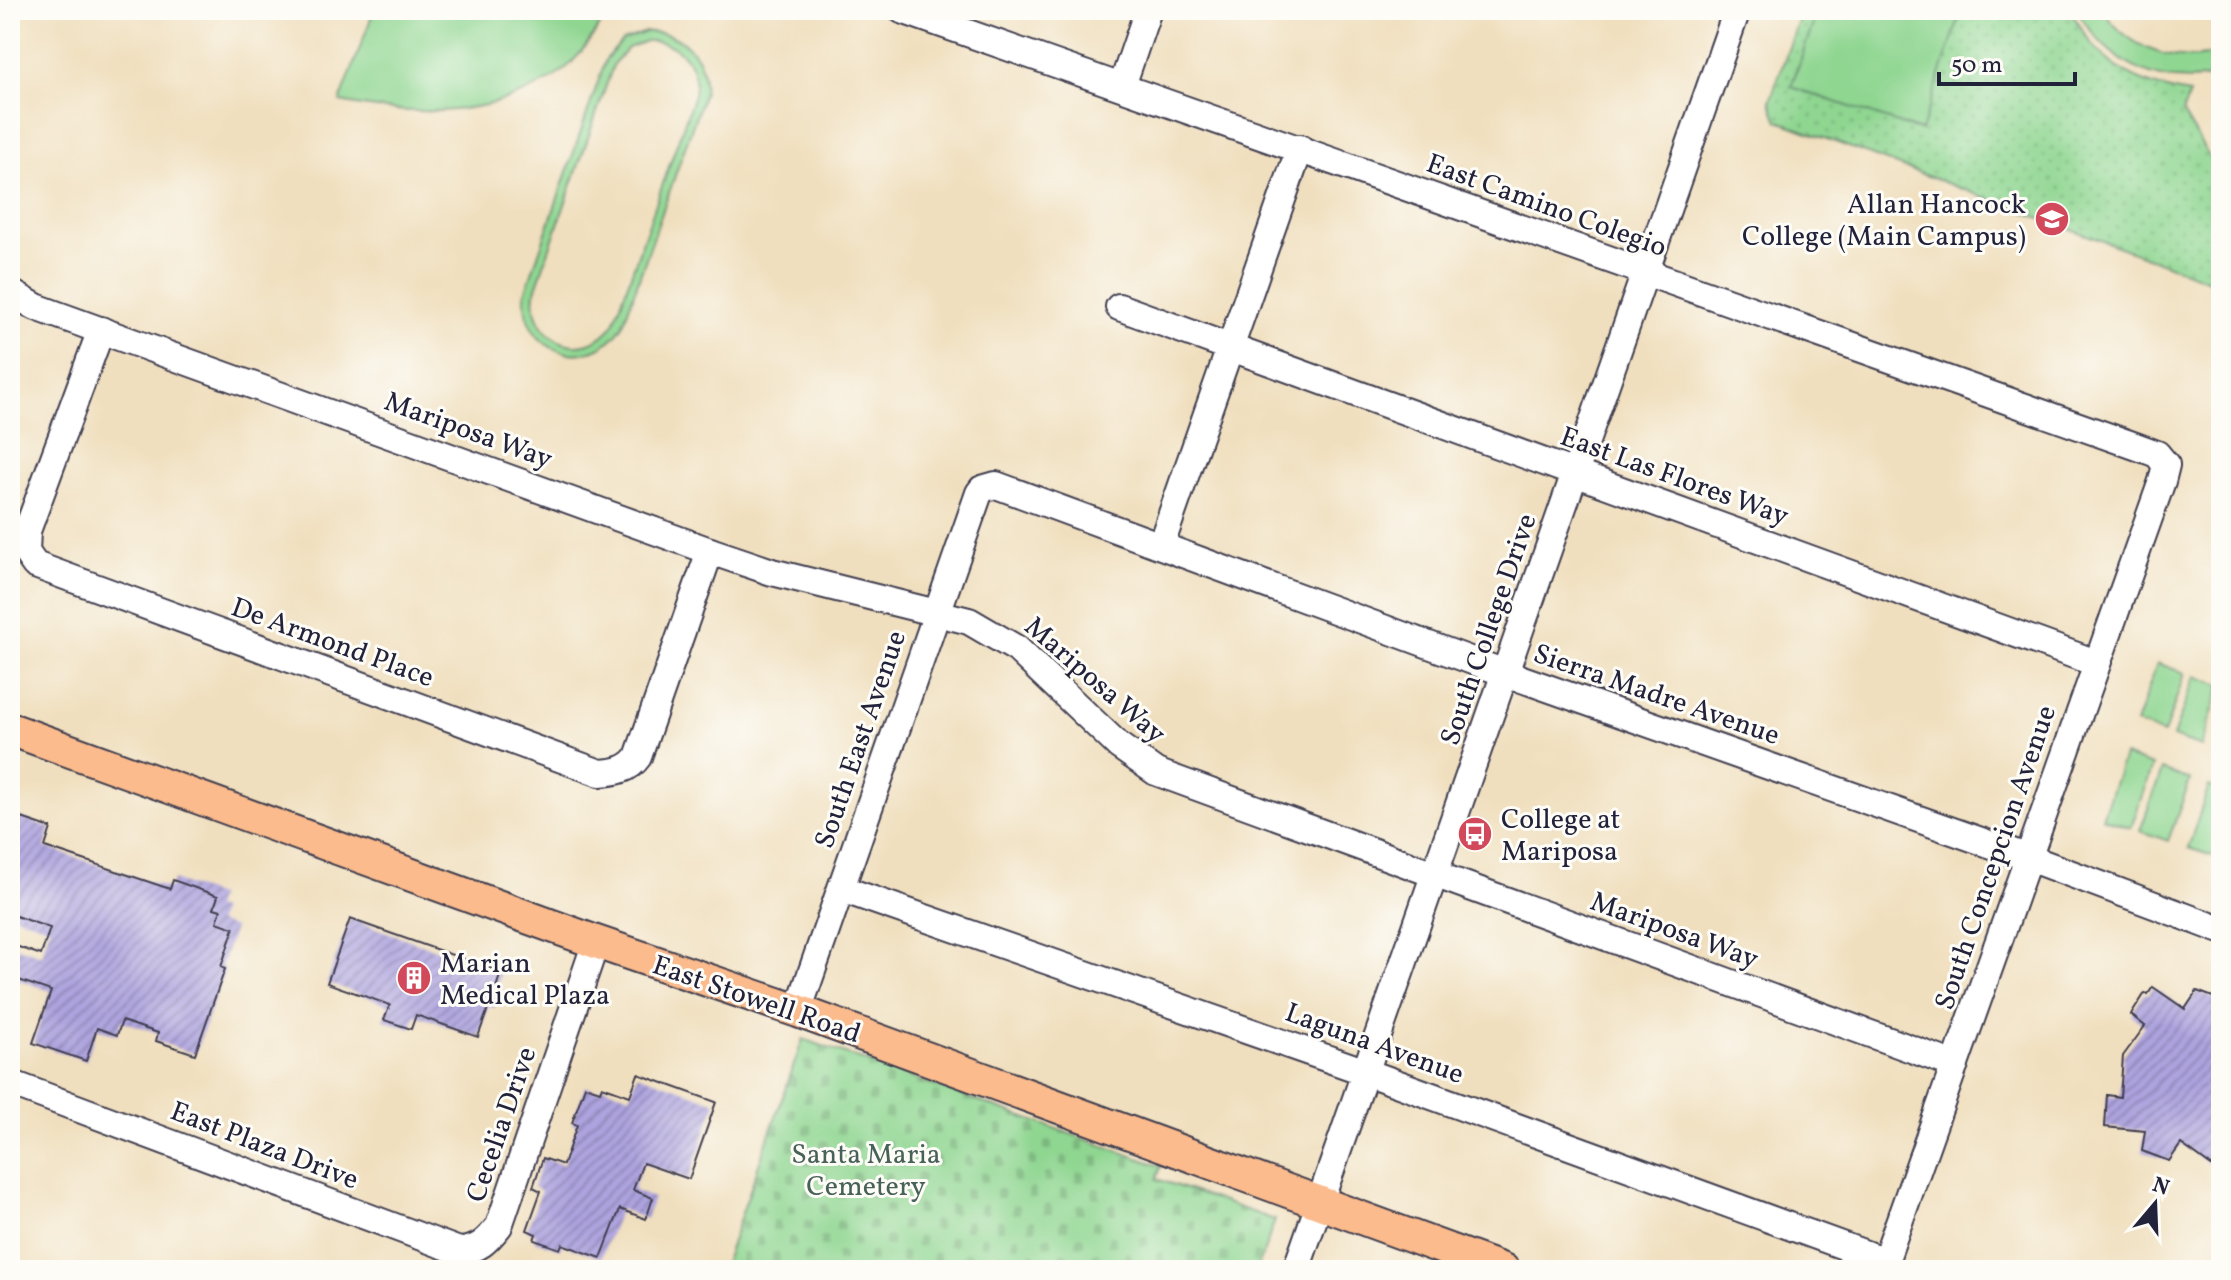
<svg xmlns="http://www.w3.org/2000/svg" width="2231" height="1280" viewBox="0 0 2231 1280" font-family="Vollkorn,serif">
<defs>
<pattern id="grass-dots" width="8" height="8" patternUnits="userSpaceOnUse" patternTransform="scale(2)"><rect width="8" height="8" fill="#8fd691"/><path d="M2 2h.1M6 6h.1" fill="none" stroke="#7bb77e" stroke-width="1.8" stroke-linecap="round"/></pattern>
<pattern id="cemetery-stones" width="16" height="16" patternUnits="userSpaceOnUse" patternTransform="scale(2)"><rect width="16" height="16" fill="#8fd691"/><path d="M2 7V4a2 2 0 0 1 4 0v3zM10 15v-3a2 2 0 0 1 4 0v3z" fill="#7bb77e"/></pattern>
<pattern id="building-hatch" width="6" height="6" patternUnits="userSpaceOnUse" patternTransform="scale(2)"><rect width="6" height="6" fill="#ada3de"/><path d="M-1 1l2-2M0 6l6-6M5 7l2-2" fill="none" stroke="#8c84b5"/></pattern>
</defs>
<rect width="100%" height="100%" fill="#fdfcf7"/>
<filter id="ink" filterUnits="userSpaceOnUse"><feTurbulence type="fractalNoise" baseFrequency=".0125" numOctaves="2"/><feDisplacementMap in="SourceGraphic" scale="16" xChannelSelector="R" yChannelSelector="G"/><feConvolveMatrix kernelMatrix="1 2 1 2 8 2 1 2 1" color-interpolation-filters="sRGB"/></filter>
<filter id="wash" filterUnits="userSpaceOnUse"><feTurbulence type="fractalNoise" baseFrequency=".006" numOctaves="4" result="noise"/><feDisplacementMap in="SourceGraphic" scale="32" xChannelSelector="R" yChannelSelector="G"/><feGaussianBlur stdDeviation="1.8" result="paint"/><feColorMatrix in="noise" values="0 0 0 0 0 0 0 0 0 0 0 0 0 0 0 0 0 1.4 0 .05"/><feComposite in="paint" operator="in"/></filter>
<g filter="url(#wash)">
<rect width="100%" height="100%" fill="#f0dfbe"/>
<path fill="url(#grass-dots)" stroke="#587c66" stroke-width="2" d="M1802 10H2071C2096 63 2133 84 2189 94L2183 113 2221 177V269L2217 283 1778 121 1770 101Z"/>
<polygon fill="url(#cemetery-stones)" stroke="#587c66" stroke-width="2" points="803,1039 1161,1166 1157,1179 1275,1220 1257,1270 722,1270"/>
<g fill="#8fd691" stroke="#587c66" stroke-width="2" fill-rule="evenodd">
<path d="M374 10H610C596 31 581 57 560 73 497 118 413 117 340 102Z"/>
<polygon points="1818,10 1962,10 1921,131 1791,87"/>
<path d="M2077 10H2103C2128 49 2177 67 2221 52V76C2158 90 2109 65 2077 10Z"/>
<path d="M645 32C682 30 707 56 704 93L622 327C589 376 520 353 525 293L606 59 622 41ZM646 41C679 40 702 66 693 98L614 323C585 367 524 339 536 288L614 63 628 48Z"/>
<polygon points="2157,663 2185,673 2164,734 2136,724"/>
<polygon points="2195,676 2221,685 2201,747 2173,737"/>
<polygon points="2124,756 2152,766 2131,828 2102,818"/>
<polygon points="2162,770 2190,780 2168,841 2140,831"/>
<polygon points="2209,786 2221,791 2221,843 2216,857 2188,848"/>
</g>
<g id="blocks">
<g fill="url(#building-hatch)">
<polygon points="10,814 51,828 45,847 170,889 173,880 218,896 214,908 221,910 217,922 234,928 221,967 225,969 195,1054 156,1041 158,1033 122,1021 117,1035 97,1028 86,1061 33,1043 51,991 10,977 10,944 41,955 50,928 10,914"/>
<polygon points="350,919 501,972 496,988 501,990 495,1008 489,1006 478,1037 416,1015 411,1029 384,1020 390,1005 327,983"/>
<polygon points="2153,987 2185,1009 2197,991 2221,1000 2221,1155 2213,1167 2181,1144 2169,1161 2142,1151 2145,1131 2105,1127 2107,1095 2120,1097 2123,1056 2145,1026 2131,1015 2145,993 2148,994"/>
<polygon points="638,1074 716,1102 689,1179 643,1163 633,1190 653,1198 646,1219 620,1209 601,1258 562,1244 560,1249 534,1240 536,1234 527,1230 541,1191 533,1187 543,1158 563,1165 577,1125 572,1123 585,1086 600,1091 602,1086 630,1096"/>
</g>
</g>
</g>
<g filter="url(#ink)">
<use href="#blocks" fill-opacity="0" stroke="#413e4f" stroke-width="2"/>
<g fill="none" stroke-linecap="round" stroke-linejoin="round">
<g stroke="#413e4f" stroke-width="30">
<g id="minor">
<path d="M902 10C1315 153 1725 302 2138 447L2157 454 2166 465 2162 481 1882 1270"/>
<polyline points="1122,86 1148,10"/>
<polyline points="10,292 36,307 710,551 772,572 969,621 1017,649 1119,746 1156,772 1955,1065"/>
<polyline points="1119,307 2096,663"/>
<path d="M101 330 27 531 26 552 35 565 600 773C615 772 629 770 638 757L710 551"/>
<polyline points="1161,545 1300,148"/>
<polyline points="842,889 1366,1072 1885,1261"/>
<polyline points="798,1011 979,493 982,489 996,485 1505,673 2029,858 2221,930"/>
<path d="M10 1083 459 1251C479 1250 487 1241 499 1226L596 942"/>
<polyline points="1296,1270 1737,10"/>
</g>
</g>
<g stroke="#413e4f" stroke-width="36">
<polyline id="major" points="10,729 596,942 798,1011 1503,1270"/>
</g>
<use href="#minor" stroke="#fff" stroke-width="26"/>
<use href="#major" stroke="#fbbb8c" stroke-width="32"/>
</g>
</g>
<defs>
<g id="university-disc" transform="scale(1.8)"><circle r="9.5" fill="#d1495b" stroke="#fdfcf7"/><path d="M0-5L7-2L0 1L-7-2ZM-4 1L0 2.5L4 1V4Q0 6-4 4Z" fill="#fff"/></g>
<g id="bus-disc" transform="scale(1.8)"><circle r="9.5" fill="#d1495b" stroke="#fdfcf7"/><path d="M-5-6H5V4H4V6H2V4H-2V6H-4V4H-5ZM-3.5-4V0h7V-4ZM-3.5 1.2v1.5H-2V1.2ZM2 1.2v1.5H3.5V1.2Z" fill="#fff"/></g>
<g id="building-disc" transform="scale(1.8)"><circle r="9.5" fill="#d1495b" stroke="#fdfcf7"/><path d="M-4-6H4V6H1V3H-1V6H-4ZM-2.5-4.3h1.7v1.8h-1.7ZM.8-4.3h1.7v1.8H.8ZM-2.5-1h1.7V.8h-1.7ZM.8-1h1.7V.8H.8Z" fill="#fff"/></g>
</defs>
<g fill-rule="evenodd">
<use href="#university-disc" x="2052" y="219"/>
<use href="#bus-disc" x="1475" y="834"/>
<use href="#building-disc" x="414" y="978"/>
</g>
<g text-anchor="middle" stroke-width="6" stroke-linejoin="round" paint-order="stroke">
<g font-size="28" fill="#22223b" stroke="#fdfcf7" text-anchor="start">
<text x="2026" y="213" text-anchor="end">Allan Hancock<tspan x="2026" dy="32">College (Main Campus)</tspan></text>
<text x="1501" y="828">College at<tspan x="1501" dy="32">Mariposa</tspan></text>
<text x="440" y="972">Marian<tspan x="440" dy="32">Medical Plaza</tspan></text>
</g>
<g font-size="28" fill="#22223b" stroke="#fdfcf7">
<text transform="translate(1547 204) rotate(20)" y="10">East Camino Colegio</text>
<text transform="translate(469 429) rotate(20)" y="10">Mariposa Way</text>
<text transform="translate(1675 475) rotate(20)" y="10">East Las Flores Way</text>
<text transform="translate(1487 629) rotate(-71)" y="10">South College Drive</text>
<text transform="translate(333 641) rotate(20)" y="10">De Armond Place</text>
<text transform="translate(1096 679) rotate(41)" y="10">Mariposa Way</text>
<text transform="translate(1657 693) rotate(19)" y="10">Sierra Madre Avenue</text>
<text transform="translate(859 739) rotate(-71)" y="10">South East Avenue</text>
<text transform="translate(1994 857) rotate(-71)" y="10">South Concepcion Avenue</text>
<text transform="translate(1675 929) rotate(20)" y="10">Mariposa Way</text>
<text transform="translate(757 998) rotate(19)" y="10">East Stowell Road</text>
<text transform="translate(1375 1042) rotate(20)" y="10">Laguna Avenue</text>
<text transform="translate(500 1124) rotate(-71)" y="10">Cecelia Drive</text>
<text transform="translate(265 1144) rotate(21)" y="10">East Plaza Drive</text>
</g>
<g font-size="28" fill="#486159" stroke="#fdfcf7">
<text x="866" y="1163">Santa Maria<tspan x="866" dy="32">Cemetery</tspan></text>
</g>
</g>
<rect width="2231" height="1280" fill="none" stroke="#fdfcf7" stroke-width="40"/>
<g transform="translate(2155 1204) rotate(19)" stroke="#fdfcf7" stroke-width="6" paint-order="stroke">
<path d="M0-6L14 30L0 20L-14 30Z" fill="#22223b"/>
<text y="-12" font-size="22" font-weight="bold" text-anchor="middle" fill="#22223b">N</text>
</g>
<path d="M1939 72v12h136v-12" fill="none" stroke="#22223b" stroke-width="4"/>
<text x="1951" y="72" font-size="24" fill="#22223b" stroke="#fdfcf7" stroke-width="6" paint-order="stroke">50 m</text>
</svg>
